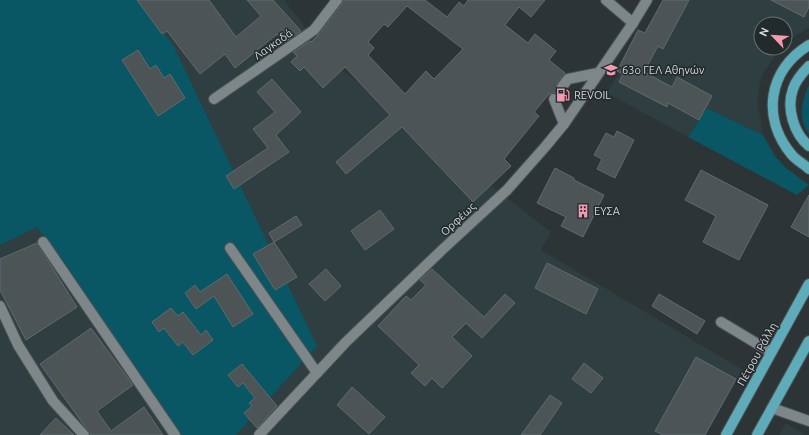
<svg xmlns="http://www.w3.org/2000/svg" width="809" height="435" viewBox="0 0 809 435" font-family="Ubuntu,sans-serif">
<rect width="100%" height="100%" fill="#2d3436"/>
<g fill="#2e3e41">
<polygon points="0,0 284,0 332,62 551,232 541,250 743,370 706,435 0,435"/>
<polygon points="663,0 809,0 809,28 785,42 785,24 761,24 761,48 780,48 762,75 759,88 757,102 763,135 707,108 688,137 607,93"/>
<polygon points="786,423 801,432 805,435 779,435"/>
</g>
<g fill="#095664">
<polygon points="0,0 139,0 173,45 317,346 236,435 176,435 37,227 0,245"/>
<path d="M809 85V134C798 118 801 102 809 85Z"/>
<polygon points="707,108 763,135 775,156 786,168 809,185 797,195 688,137"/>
</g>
<g fill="#4c5456" stroke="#616a6c" fill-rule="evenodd">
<polygon points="137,0 209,0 236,37 261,16 247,0 273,0 301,31 285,42 277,34 235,68 225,54 200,74 167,31 162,34"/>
<path d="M343 0H425L447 17 459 2 464 6 468 0H545L531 17 519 7 505 25 528 43 535 34 556 51 549 60 565 73 557 83 556 89 561 93H564L567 91 569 92 562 101 558 94 555 93 549 94 534 112 539 116 504 159 511 166 473 202 402 127 346 174 336 162 390 115 345 67 323 88 304 67 300 71 291 62 297 56 293 52 310 41 311 42 319 34 342 4ZM407 6 463 49 434 79 426 71 405 94 368 55 374 48 368 42 384 24 388 27Z"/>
<polygon points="663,0 689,0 663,49 658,46 644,72 672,87 677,77 712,96 699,120 668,103 667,107 619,82 623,74 617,71 638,30 645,33"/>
<polygon points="771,0 809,0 809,7 804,17"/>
<polygon points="138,50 150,69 156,65 164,78 170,74 185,98 158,116 122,60"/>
<polygon points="272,79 301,112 276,135 289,152 234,189 226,176 268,148 253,129 275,112 257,92"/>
<polygon points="617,131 634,140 615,178 597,169 602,159 594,155 606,133 614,137"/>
<polygon points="555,168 574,178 574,180 604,195 583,237 561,226 566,217 537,203"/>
<polygon points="701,170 768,205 739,260 703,242 716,216 685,200"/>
<polygon points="809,195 809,237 791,227"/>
<polygon points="380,210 394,229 365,250 351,231"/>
<polygon points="296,216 302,225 274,242 269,233"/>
<polygon points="274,242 297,277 275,290 253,254"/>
<polygon points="37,243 77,307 26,340 0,290 0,259"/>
<polygon points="547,263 598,289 586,314 535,288"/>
<polygon points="326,269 341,286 325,301 309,284"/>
<polygon points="432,269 484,317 505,294 515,303 482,338 466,323 452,337 472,356 442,388 432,378 425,386 411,373 419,365 378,326 406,296 411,300 426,285 420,280"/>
<polygon points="227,274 253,314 233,327 214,296 196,309 185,293 195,285 200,292"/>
<polygon points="659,294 705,321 697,334 652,306"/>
<polygon points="171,308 178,316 183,312 201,335 206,330 213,340 193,355 183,342 178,346 164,328 159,332 152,322"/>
<polygon points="91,328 133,385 97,411 111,431 144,407 163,435 91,435 40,364"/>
<polygon points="696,357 736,379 705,435 663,435 655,431"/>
<polygon points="584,363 603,378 591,393 572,379"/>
<polygon points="242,364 277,406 257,428 244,413 252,406 249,403 255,398 243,383 238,387 228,375"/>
<polygon points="352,387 385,417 369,434 337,405"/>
<polygon points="550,395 562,403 540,435 521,435"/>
<polygon points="56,418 74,435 40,435"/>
</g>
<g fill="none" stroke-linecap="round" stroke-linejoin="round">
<g stroke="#4b5153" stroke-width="12">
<g id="minor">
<polyline points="606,0 633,23"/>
<polyline points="562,87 568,79 598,73"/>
<polyline points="214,99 314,30 337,0"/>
<polyline points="554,99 564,124"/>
<polyline points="43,242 175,435"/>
<polyline points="230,248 317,373"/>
<polyline points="0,306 18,345 53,401 84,435"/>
<polyline points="721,322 771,352"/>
<polyline points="772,408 809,421"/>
<polyline points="259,435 346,342 443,249 507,190 545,147 564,124 633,23 647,0"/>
</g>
</g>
<g stroke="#4b5153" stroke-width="12">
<g id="major">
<path d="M809 45C768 70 761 118 792 155 796 160 804 164 809 169"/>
<path d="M809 66C802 73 796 80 793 89 786 108 794 134 809 146"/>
<polyline points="726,435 809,284"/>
<polyline points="757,435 809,341"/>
</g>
</g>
<use href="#minor" stroke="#7d8688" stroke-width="10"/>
<use href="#major" stroke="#5eabba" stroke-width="10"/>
</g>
<defs>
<g id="school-bare" transform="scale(1.08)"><path d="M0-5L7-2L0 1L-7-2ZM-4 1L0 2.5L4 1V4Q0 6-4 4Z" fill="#f29aaf" stroke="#232a2c" stroke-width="2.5" paint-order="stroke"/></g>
<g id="fuel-bare" transform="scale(1.08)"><path d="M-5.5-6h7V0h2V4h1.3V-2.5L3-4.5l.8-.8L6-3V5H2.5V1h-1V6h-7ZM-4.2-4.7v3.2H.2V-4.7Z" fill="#f29aaf" stroke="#232a2c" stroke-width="2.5" paint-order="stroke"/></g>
<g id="building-bare" transform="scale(1.08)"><path d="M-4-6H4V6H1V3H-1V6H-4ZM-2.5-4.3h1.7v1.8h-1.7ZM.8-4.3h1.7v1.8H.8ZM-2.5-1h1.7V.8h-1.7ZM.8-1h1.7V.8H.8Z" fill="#f29aaf" stroke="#232a2c" stroke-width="2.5" paint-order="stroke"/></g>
</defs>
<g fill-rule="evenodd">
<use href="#school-bare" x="611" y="70"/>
<use href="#fuel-bare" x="563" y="95"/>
<use href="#building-bare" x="583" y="211"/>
</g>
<g text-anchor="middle" stroke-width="3" stroke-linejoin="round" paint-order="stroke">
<g font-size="11" fill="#d5dadb" stroke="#232a2c">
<text transform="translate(273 44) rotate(-35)" y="4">Λαγκαδά</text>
<text transform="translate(458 219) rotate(-43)" y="4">Ορφέως</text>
<text transform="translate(757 354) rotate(-61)" y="4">Πέτρου Ράλλη</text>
</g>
<g font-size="11" fill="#d5dadb" stroke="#232a2c" text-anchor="start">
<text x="622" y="74">63ο ΓΕΛ Αθηνών</text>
<text x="574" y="99">REVOIL</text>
<text x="594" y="215">ΕΥΣΑ</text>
</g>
</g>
<g transform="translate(773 36) rotate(295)"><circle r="19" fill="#232a2c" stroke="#6a7072"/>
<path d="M0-3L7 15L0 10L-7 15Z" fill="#f29aaf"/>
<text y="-6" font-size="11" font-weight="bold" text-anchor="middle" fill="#d5dadb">N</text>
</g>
</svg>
